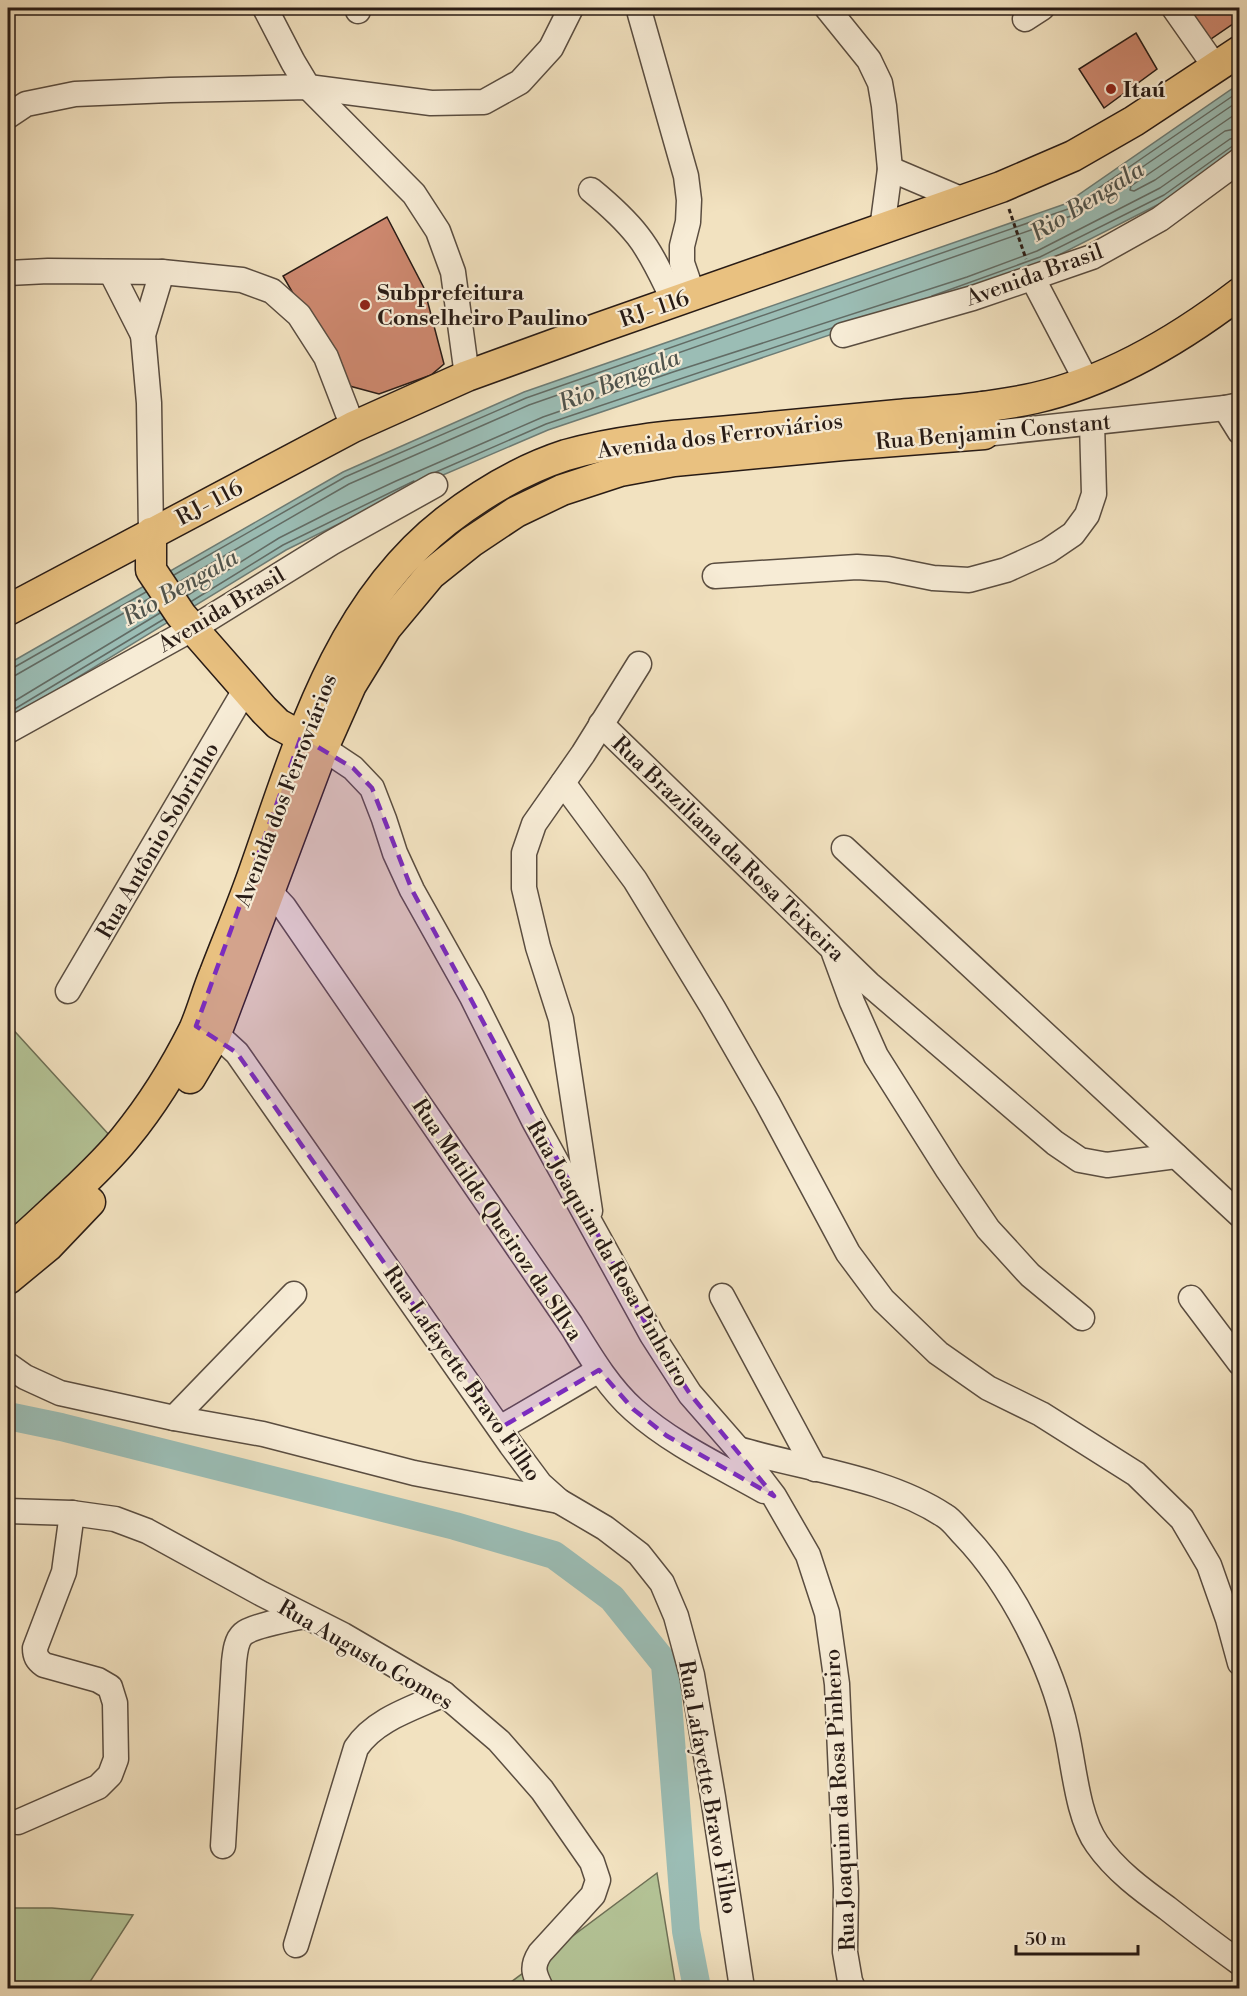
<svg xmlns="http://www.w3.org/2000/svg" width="1247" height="1996" viewBox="0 0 1247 1996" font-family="'Libre Bodoni',serif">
<rect width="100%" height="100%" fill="#f2e2c0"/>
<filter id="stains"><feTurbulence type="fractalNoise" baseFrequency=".00333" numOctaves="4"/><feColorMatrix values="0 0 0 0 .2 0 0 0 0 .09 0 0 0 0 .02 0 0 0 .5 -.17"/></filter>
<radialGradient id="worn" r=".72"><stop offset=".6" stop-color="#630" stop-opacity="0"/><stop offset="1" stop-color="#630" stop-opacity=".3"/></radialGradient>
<g fill="#b4c497" stroke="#6e7056" stroke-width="1.5">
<polygon points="8,1024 111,1137 8,1233"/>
<polygon points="657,1873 676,1988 503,1988"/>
<polygon points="8,1908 52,1908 133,1915 86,1988 8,1988"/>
</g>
<polygon fill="#9bbdb5" stroke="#6d7c75" stroke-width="1.5" points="1239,84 1239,149 1167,200 1043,263 548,430 401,493 286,550 8,720 8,664 343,472 524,392 1065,204"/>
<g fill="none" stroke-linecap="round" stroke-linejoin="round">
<g stroke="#626c65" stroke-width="1.5">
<polyline points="1240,111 1131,186 1130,190 1134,191 1155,180 1225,131 1240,128"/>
<polyline points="932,296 1040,257 1164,195 1234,145 1240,144"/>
<polyline points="436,472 546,424 832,328"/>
<polyline points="174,575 345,477 526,398 1068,209 1240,91"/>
<polyline points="179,582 349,484 529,405 1071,216 1240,100"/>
<polyline points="188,595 279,538 332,511 396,481 543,417 673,372 967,277 1037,251 1160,188 1230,139 1240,137"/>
<polyline points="192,601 283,545 414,481"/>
<polyline points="8,669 13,668 146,592"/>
<polyline points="8,677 16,675 150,598"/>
<polyline points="8,705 160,613"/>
<polyline points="8,713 164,619"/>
</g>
<polyline stroke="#9bbdb5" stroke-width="28" points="8,1416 61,1427 455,1526 554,1555 612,1598 665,1664 686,1931 697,1988"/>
</g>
<g fill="#cd886f" stroke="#281b15" stroke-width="1.5">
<polygon points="1182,8 1240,8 1240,19 1208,41"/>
<polygon points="1136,33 1157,69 1104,108 1079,69"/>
<polygon points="387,217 424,288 444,364 431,375 379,394 346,385 283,276"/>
</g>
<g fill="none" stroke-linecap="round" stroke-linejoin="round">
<g stroke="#5a4d40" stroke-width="27">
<g id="minor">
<polyline points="265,8 293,62 308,87 414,194 438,231 453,272 467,376"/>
<polyline points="827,8 869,60 880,83 884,106 890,169 882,229"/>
<polyline points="1174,8 1216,68"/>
<polyline points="358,11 359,8"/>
<polyline points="640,14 686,176 689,200 688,222 682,246 682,263 693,295"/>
<polyline points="1025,19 1042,8"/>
<polyline points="8,116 26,104 75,94 170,90 308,87 431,103 484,102 520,82 551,48 571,8"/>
<polyline points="890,169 963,200"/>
<path d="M591 190C608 204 624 218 638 236 653 255 663 279 674 301"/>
<polyline points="111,272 143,335"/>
<polyline points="8,273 48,271 162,272 242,280 272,291 299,315 326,357 353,427"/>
<polyline points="1033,279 1087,382"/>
<polyline points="843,335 973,298 1092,257 1160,219 1240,160"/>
<polyline points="1225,408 1240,432"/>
<polyline points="984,434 1225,408 1240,405"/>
<polyline points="151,533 149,403 143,335 162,272"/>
<polyline points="715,576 857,567 888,569 933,578 969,580 1006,570 1048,551 1073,534 1087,515 1094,494 1092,423"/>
<polyline points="601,724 869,984 1055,1143 1080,1160 1107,1165 1176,1156"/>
<polyline points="8,731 192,629 331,543 435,485"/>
<polyline points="323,748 353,768 372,788 384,819 395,853 412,890 472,997 534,1121 652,1335 690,1394 738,1449 774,1496 808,1555 827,1613 837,1684 846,1889 845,1952 850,1981 853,1988"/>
<polyline points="563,783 635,880 713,1008 767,1102 848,1253 883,1300 938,1353 988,1388 1041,1414 1136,1474 1182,1519 1209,1565 1228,1619 1240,1663"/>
<polyline points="844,848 1240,1215"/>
<path d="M258 879 284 907 571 1325C589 1354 608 1387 634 1410 672 1444 720 1466 764 1491"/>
<polyline points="834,953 852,1002 876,1056 948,1170 988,1229 1030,1275 1082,1318"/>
<polyline points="68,991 245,690"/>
<polyline points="201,1029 225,1042 237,1053 511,1445 540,1484 559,1501 605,1528 639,1554 662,1583 676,1616 692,1675 713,1797 742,1988"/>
<polyline points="590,1211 561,1019 538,947 524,888 524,853 534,824 583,754 639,664"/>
<polyline points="722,1296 815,1469"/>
<polyline points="1191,1298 1240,1363"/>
<polyline points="8,1365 25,1377 60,1393 174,1418 263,1434 414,1473 559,1501"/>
<polyline points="174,1418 294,1294"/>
<polyline points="500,1428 599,1370"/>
<path d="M738 1449C805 1469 886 1477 945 1516 952 1520 958 1529 964 1535 1011 1584 1052 1665 1066 1730 1074 1764 1077 1816 1097 1844 1115 1870 1142 1890 1167 1908 1191 1927 1215 1945 1240 1963"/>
<path d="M8 1511 72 1513 115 1519 147 1531 262 1594 343 1635 444 1694 499 1741 542 1790 592 1862 598 1880 593 1895 540 1953C531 1967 534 1974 541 1988"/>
<path d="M18 1822 98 1787 110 1775 116 1759 115 1703 110 1687 98 1680 44 1665C37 1660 35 1656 35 1648L64 1572 72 1513"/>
<path d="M223 1846 234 1662C235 1653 236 1640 243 1634 252 1626 291 1619 304 1616"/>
<path d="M296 1945 356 1748C375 1719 414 1708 444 1694"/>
</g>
</g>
<g stroke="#281b15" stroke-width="33">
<g id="major">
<polyline points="151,533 151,570 181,615 264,710 278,724 318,746"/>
<polyline points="8,610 353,427 467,376 599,328 1001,187 1073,156 1134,121 1240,51"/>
<polyline points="190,1078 215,1036 323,748 351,685 386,628 431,574 471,542 516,512 562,490 620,471 674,461 843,445 984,434 983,407"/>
<path d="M8 1251C30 1233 50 1213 71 1194 90 1176 109 1158 125 1138 152 1105 175 1068 194 1030 202 1012 207 992 215 973 228 939 243 904 255 869 299 744 337 606 446 521 482 493 523 469 566 455 615 441 668 436 719 432 779 426 839 421 898 415 944 411 990 408 1035 398 1109 381 1180 339 1240 293"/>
<polyline points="8,1279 48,1246 90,1202"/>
</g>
</g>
<polyline stroke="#281b15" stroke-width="3" stroke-dasharray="4.5 3" stroke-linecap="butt" points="1009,209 1026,259"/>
<use href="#minor" stroke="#f7ecd6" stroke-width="24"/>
<use href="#major" stroke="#e9c180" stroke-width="30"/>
</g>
<path fill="#7b2cbf" fill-opacity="0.2" stroke="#7b2cbf" stroke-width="4.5" stroke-dasharray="12 8" stroke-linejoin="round" d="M301 737 353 768 372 788 412 890 652 1335 690 1394 774 1496 667 1436 633 1409 599 1370 500 1428 237 1053 196 1026Z"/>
<g fill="#8f2418" stroke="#f7ecd6" stroke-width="2">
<circle cx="1111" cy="89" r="6"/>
<circle cx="365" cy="305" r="6"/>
</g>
<g text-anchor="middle" stroke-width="4.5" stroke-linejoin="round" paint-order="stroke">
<g font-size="22" font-weight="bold" fill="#281b15" stroke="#f7ecd6" text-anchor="start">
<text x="1123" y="97">Itaú</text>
<text x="377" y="300">Subprefeitura<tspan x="377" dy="25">Conselheiro Paulino</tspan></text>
</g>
<g font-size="22" fill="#281b15" stroke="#f7ecd6">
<text transform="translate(1034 274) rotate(-20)" y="8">Avenida Brasil</text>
<text transform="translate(654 308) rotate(-19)" y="8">RJ- 116</text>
<text transform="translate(993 431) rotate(-5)" y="8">Rua Benjamin Constant</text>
<text transform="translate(720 435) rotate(-7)" y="8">Avenida dos Ferroviários</text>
<text transform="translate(209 502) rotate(-28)" y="8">RJ- 116</text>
<text transform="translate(221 609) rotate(-31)" y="8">Avenida Brasil</text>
<text transform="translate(285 790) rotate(-69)" y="8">Avenida dos Ferroviários</text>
<text transform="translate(157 840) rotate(-60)" y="8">Rua Antônio Sobrinho</text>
<text transform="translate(729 848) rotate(44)" y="8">Rua Braziliana da Rosa Teixeira</text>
<text transform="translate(498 1219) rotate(56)" y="8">Rua Matilde Queiroz da SIlva</text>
<text transform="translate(609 1253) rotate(60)" y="8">Rua Joaquim da Rosa Pinheiro</text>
<text transform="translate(463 1373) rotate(55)" y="8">Rua Lafayette Bravo Filho</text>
<text transform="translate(366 1654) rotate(30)" y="8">Rua Augusto Gomes</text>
<text transform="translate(709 1787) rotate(80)" y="8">Rua Lafayette Bravo Filho</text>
<text transform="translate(839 1800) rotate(-93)" y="8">Rua Joaquim da Rosa Pinheiro</text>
</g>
<g font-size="24" font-style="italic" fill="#50544d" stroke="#f7ecd6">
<text transform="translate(1087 201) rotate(-32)" y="8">Rio Bengala</text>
<text transform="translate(619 380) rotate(-22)" y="8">Rio Bengala</text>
<text transform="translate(180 587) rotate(-30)" y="8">Rio Bengala</text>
</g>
</g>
<rect width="1247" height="1996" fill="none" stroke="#f2e2c0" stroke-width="30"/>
<rect x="9" y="9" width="1229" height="1978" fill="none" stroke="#281b15" stroke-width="3"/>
<rect x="15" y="15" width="1217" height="1966" fill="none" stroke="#281b15" stroke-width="1.5"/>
<path d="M1016 1945v9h122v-9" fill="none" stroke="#281b15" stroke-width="3"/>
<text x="1025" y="1945" font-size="18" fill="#281b15" stroke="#f7ecd6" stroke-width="4.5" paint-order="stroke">50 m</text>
<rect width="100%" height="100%" filter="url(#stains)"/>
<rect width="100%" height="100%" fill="url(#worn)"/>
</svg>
